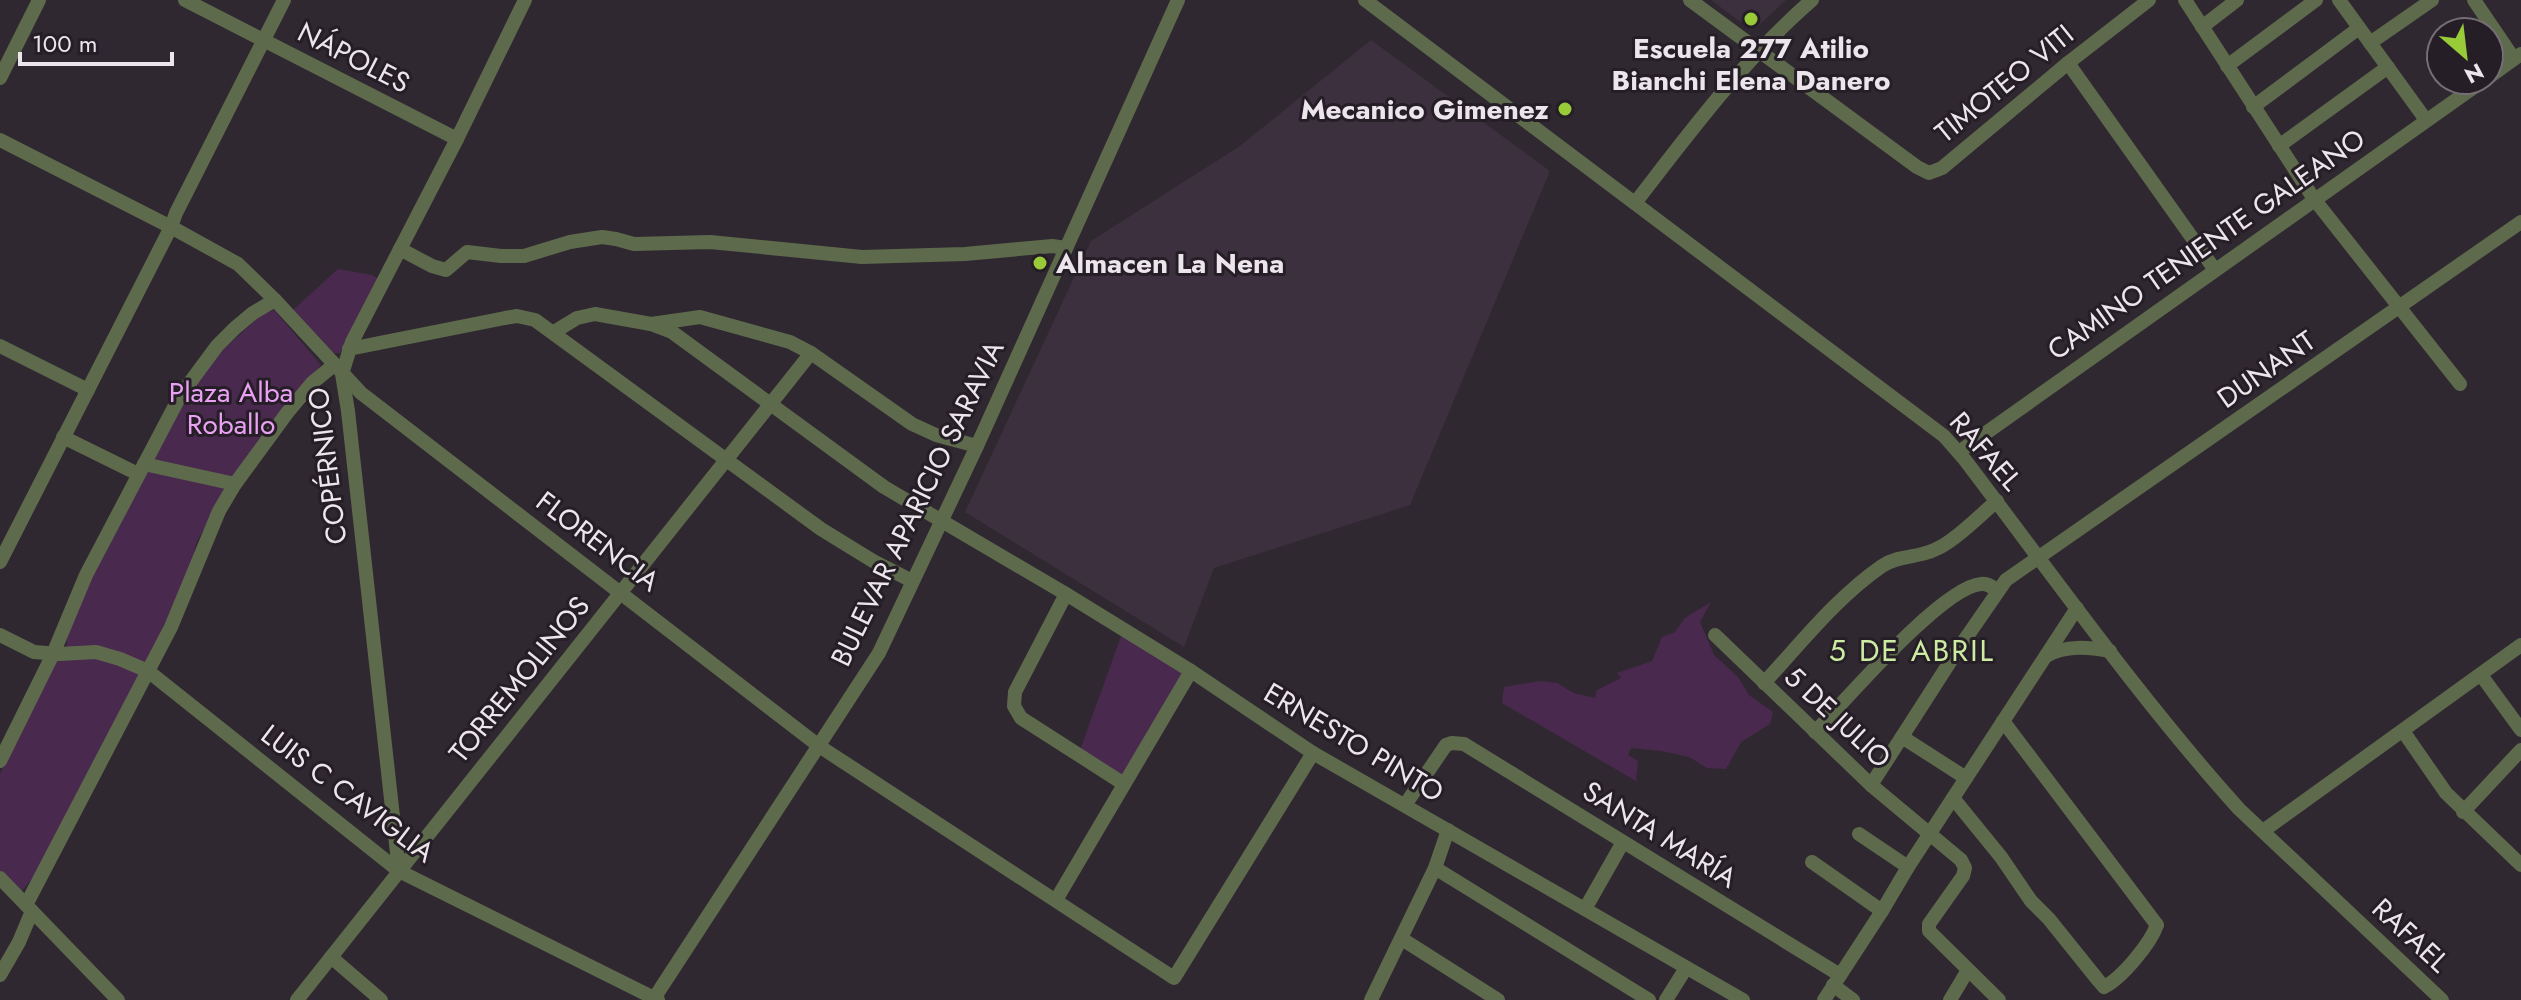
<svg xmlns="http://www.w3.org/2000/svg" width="2521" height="1000" viewBox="0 0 2521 1000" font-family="Jost,sans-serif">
<rect width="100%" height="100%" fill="#302831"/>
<g fill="#3c2f3e">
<polygon points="1711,0 1786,0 1757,27 1750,29"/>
<polygon points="1371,40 1550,171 1410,505 1214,568 1184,647 965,512 1091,241 1240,146"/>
</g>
<g fill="#4a294f">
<polygon points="338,269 372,275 379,279 347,348 340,353 333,353 292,311"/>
<polygon points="274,310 321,365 235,475 197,541 190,567 146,665 38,872 20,893 0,870 0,774 44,677 55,661 60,658 67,645 67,636 83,595 176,412 220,353 262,314"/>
<polygon points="1711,602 1700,622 1714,655 1738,677 1749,695 1773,712 1770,724 1741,742 1726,769 1707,768 1689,757 1662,751 1631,748 1628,755 1638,761 1636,781 1502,703 1504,687 1540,681 1557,683 1574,693 1595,698 1597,690 1621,678 1617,673 1652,661 1662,637 1675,632 1685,618"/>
<polygon points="1122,634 1182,673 1122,777 1080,750"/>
</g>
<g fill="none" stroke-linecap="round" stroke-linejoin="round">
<g stroke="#5d6b4c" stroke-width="14">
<polyline points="185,0 457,139"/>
<path d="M1365 0 1944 436 1965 460C2054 577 2140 699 2239 809L2442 1000"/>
<polyline points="1690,0 1917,167 1929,173 1942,168 2068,63 2149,0"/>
<polyline points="2185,0 2314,199 2460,384"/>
<polyline points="2339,0 2426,120"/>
<polyline points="2474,0 2514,59"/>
<polyline points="2202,27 2237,0"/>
<polyline points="2370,43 2432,0"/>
<polyline points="2068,63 2215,270"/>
<polyline points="2227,66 2316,0"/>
<polyline points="2489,77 2521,54"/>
<polyline points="0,78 39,0"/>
<polyline points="2253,107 2359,28"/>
<polyline points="0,140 171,227 238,264 275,300 361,393 819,746 1174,978 1313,753"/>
<polyline points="2279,146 2388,67"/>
<path d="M1635 203C1690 132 1744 59 1812 0"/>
<polyline points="400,249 432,266 446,270 467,252 501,256 524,256 570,242 602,237 616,239 634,244 710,242 862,257 965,254 1052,246 1066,248"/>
<polyline points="651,324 672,332 884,487 1066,594 1191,671 1313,753 1743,1000"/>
<polyline points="554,332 577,318 595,314 651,324 700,317 790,342 811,353 912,424 936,435 977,446"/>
<polyline points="0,346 88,390"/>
<polyline points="349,349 505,318 517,316 535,320 821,529 873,561 912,581"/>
<polyline points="63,437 138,474"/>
<polyline points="1959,452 2484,80"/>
<polyline points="144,464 235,484"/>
<polyline points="0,562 171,227 176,213 284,0"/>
<polyline points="1066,594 1015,692 1014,706 1021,718 1124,784"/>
<polyline points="0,635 34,652 59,654 96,652 120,659 148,671 399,871 658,1000"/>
<polyline points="1715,635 1871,785 1961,860 1965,868 1963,876 1929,924 1929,931 1999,1000"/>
<path d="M2046 656C2066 645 2088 647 2110 651"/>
<polyline points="2481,675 2521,730"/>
<path d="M1764 683C1801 643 1837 597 1882 566 1898 555 1917 558 1934 550 1953 543 1980 515 1997 501"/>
<polyline points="2403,731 2446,793 2521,865"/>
<path d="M1815 732C1845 701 1942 587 1981 584 1988 583 1992 587 1998 591"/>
<polyline points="1902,737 1966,778"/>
<polyline points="0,761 53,654 86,575 180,396 217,346 235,328 253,313 275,300"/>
<polyline points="1871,785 1957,651 2006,580 2521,222"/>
<path d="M1953 798 2001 857 2031 901 2049 919 2098 980 2104 987C2122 978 2150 944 2157 925L2003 721"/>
<polyline points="1405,805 1446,745 1452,743 1464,744 1840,975"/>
<polyline points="2463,812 2521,750"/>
<polyline points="2263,831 2521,645"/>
<polyline points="1859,834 1908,867"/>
<polyline points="1812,862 1882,911"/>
<polyline points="1435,868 1649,1000"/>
<polyline points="399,871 348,411 342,374 352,342 457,139 525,0"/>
<polyline points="0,878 118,1000"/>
<polyline points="1056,900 1191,671"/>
<polyline points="26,905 171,627 219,511 235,484 287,413 312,383 334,365"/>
<polyline points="1585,909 1623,842"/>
<polyline points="1402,939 1498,1000"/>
<polyline points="331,957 381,1000"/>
<polyline points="0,975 19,942 32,911"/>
<polyline points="1833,985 1853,1000"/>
<polyline points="297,1000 811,353"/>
<polyline points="653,1000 879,653 977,446 1178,0"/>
<polyline points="1371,1000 1435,868 1448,830"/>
<polyline points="1666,1000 1686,968"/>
<polyline points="1824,1000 1882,911 1908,867 2077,608"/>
<polyline points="1950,1000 1968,970"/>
</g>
</g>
<g fill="#98cb37" stroke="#261e27" stroke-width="3">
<circle cx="1751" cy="19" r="8"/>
<circle cx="1565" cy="109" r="8"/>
<circle cx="1040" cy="263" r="8"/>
</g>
<g text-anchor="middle" stroke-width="6" stroke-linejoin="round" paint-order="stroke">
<g font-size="28" font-weight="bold" fill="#ece6ec" stroke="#261e27">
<text x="1751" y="58">Escuela 277 Atilio<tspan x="1751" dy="32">Bianchi Elena Danero</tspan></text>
<text x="1549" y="119" text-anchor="end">Mecanico Gimenez</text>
<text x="1056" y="273" text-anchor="start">Almacen La Nena</text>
</g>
<g font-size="28" fill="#ece6ec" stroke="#261e27">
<text transform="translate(354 57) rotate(27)" y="10">NÁPOLES</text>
<text transform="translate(2004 83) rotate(-39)" y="10">TIMOTEO VITI</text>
<text transform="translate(2206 244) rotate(-35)" y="10">CAMINO TENIENTE GALEANO</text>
<text transform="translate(2266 369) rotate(-35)" y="10">DUNANT</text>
<text transform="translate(1986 451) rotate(49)" y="10">RAFAEL</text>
<text transform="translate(327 466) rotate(-97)" y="10">COPÉRNICO</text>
<text transform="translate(917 503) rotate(-64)" y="10">BULEVAR APARICIO SARAVIA</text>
<text transform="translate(598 541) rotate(37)" y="10">FLORENCIA</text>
<text transform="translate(519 679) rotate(-51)" y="10">TORREMOLINOS</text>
<text transform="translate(1838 717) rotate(43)" y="10">5 DE JULIO</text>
<text transform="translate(1354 742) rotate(31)" y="10">ERNESTO PINTO</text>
<text transform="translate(348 793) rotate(37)" y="10">LUIS C CAVIGLIA</text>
<text transform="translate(1660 834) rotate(32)" y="10">SANTA MARÍA</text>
<text transform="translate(2411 935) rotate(43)" y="10">RAFAEL</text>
</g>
<g font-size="28" fill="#eaa1f4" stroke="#261e27">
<text x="231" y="402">Plaza Alba<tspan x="231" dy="32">Roballo</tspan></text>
</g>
<g font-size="30" letter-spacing="2" fill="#cceba3" stroke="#261e27">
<text x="1912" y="661">5 DE ABRIL</text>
</g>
</g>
<g transform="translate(2465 56) rotate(152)"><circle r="38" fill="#261e27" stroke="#756e76" stroke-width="2"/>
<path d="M0-6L14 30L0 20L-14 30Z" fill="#98cb37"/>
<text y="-12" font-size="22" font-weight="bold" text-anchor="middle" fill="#ece6ec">N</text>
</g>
<path d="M20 52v12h152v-12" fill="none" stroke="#ece6ec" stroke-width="4"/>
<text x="32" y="52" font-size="24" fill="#ece6ec" stroke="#261e27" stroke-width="6" paint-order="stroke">100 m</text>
</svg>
